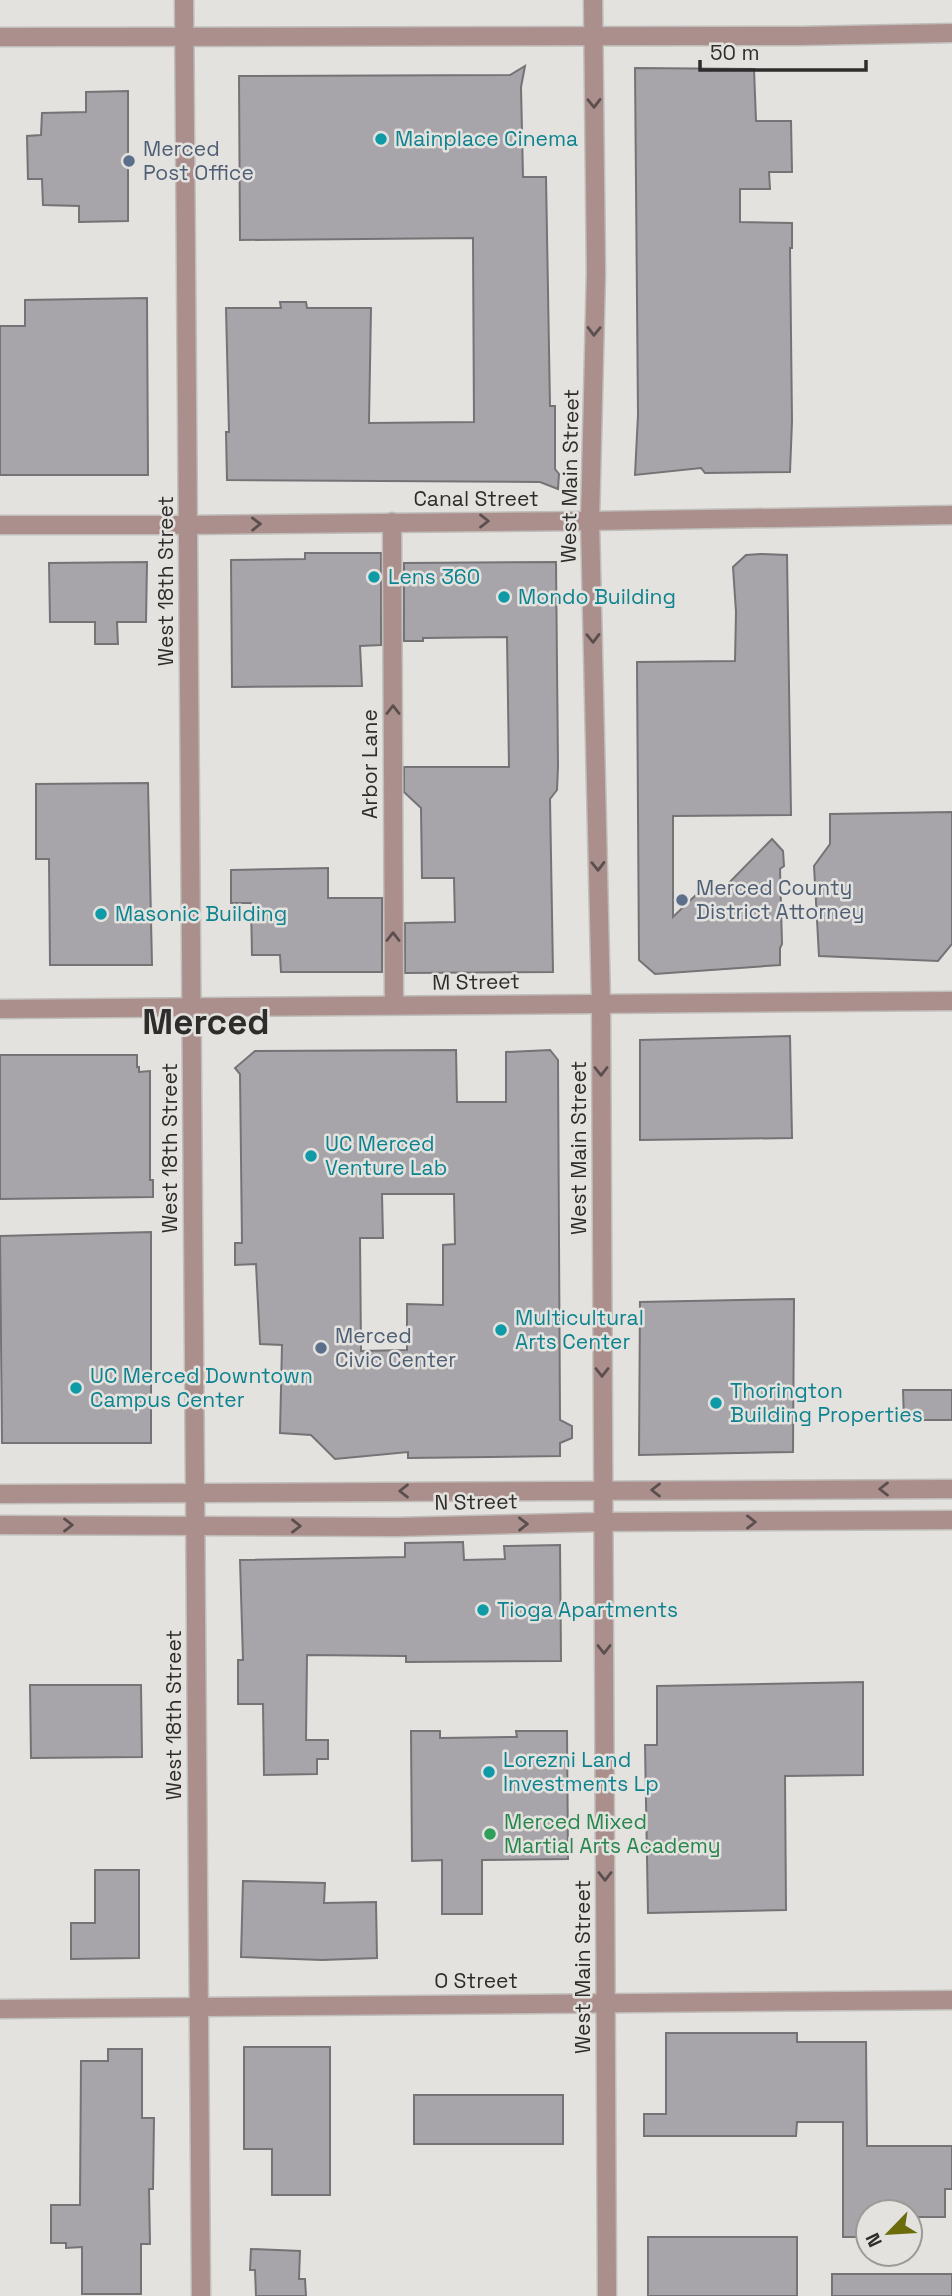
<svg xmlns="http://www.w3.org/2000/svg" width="952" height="2296" viewBox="0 0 952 2296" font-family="'Space Grotesk',sans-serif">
<rect width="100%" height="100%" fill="#e4e2de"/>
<g fill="#a7a5a9" stroke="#747376" stroke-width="2" fill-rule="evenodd">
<polygon points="525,66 521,87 523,177 546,177 550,406 555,406 555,469 559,474 558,489 540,482 227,480 226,432 229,432 226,308 281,308 280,302 306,302 307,308 371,308 369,423 474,422 473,238 240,240 239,76 510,75"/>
<polygon points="635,68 754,69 756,121 791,121 792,172 769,172 770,189 740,189 740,222 792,223 792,248 790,248 792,421 790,472 705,473 701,468 635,475 638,415"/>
<polygon points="128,91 128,221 79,222 79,206 43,205 42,179 28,179 27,136 41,135 42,113 86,112 86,92"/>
<polygon points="147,298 148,475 0,475 0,326 25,326 25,300"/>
<polygon points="305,553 381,553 381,645 360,646 362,686 232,687 231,560 305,559"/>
<polygon points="761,554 787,555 791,815 673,816 673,917 700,891 721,891 772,839 783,851 784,866 780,869 782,944 780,948 780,965 655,974 639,960 637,662 735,661 736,612 733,567 746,555"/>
<polygon points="147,562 146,622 117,622 118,644 95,644 95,622 50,622 49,563"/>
<polygon points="556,562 558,766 557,790 550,799 553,972 405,973 405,923 455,922 454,878 422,878 421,808 404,792 404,767 509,767 507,637 423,638 423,641 404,641 404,563"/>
<polygon points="148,783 152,965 50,965 49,859 36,859 36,784"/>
<polygon points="952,812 952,944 938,961 819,956 814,866 830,844 830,814"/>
<polygon points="328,868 328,898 382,898 382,972 281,972 280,955 252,955 251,903 231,903 231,870"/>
<polygon points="790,1036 792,1138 640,1140 640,1040"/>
<path d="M456 1050 457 1102H506V1052L550 1050 558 1060 560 1420 572 1426V1438L560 1443V1456L408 1458V1452L335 1459 311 1435 280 1433 282 1345 260 1344 256 1264 235 1265V1243H242L240 1074 235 1068 255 1051ZM382 1194H454L455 1244 443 1245V1305L407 1304V1350L361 1351 360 1238H383Z"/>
<polygon points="0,1055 137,1055 137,1067 139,1067 139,1072 150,1071 150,1180 153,1180 153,1197 0,1199"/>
<polygon points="151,1232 151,1443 2,1443 0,1236"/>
<polygon points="794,1299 793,1452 639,1455 640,1302"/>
<polygon points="903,1390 952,1390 952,1420 904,1420"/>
<polygon points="463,1542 464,1560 505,1559 504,1546 560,1545 561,1661 406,1662 406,1656 307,1655 306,1740 328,1740 328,1759 317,1759 317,1774 264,1775 263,1704 238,1704 238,1660 243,1660 240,1560 405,1557 405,1543"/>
<polygon points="863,1682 863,1775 785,1776 786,1910 648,1913 645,1745 657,1745 657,1686"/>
<polygon points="30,1685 141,1685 142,1757 31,1758"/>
<polygon points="411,1731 440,1731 440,1738 517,1737 516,1731 567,1731 568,1859 482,1860 482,1914 442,1914 442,1860 412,1861"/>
<polygon points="95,1870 139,1870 139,1958 71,1959 71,1923 95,1923"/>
<polygon points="243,1881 325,1883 324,1903 376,1902 377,1958 322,1960 241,1957"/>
<polygon points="666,2033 797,2033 797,2042 866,2042 867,2146 952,2146 952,2189 945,2189 945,2217 910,2217 910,2212 868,2212 868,2237 843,2237 843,2122 797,2122 796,2136 644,2136 644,2114 666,2114"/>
<polygon points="244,2047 330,2047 330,2195 272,2195 272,2149 244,2149"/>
<polygon points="108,2049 142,2049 142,2118 154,2118 153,2189 149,2189 150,2244 141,2244 141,2294 82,2294 82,2247 66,2248 66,2243 51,2243 51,2205 80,2205 81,2061 108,2061"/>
<rect x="414" y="2095" width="149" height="49"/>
<rect x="648" y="2237" width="149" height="59"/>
<polygon points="251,2249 300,2251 299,2279 305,2279 306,2296 256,2296 255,2270 250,2270"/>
<rect x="832" y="2274" width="120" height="22"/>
</g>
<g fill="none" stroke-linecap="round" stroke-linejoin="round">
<g stroke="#c0beba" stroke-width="21">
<polyline id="pedestrian" points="590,521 952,515"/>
</g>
<g stroke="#c0beba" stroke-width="21">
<g id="minor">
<polyline points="184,0 201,2296"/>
<polyline points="0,37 800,36 952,33"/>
<polyline points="392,522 394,1005"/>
<polyline points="0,525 188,525 590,521"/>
<polyline points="0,1494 952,1489"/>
<polyline points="0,1525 396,1527 603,1522 952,1520"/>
<polyline points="0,2009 952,2000"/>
</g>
</g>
<g stroke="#c0beba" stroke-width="21">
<g id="tertiary">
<polyline points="593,0 596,272 590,521 601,1003 607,2296"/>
<polyline points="0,1009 952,1001"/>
</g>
</g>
<use href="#pedestrian" stroke="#ab8f8c" stroke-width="18"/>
<use href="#minor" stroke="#ab8f8c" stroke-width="18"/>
<use href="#tertiary" stroke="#ab8f8c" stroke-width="18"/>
</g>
<defs><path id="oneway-chevron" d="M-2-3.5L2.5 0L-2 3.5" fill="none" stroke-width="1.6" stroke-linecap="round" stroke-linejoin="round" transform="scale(1.75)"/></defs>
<g stroke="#5a4f4e">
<use href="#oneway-chevron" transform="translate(594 103) rotate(89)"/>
<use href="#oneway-chevron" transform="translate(594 331) rotate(91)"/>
<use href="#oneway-chevron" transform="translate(484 521)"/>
<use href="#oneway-chevron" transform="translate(256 524) rotate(-1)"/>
<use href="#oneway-chevron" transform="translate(593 638) rotate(89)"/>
<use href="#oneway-chevron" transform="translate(393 710) rotate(-90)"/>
<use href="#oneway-chevron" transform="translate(598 866) rotate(89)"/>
<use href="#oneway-chevron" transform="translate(393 937) rotate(-90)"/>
<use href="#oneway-chevron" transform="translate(601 1071) rotate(90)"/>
<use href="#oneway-chevron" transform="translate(602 1372) rotate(90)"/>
<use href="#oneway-chevron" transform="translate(884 1489) rotate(180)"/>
<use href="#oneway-chevron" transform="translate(656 1490) rotate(180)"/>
<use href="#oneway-chevron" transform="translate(404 1491) rotate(180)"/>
<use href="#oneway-chevron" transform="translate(751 1522)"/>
<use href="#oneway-chevron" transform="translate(523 1524) rotate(-1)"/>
<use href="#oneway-chevron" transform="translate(68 1525)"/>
<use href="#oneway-chevron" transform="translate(296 1526)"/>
<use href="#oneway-chevron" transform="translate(604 1649) rotate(90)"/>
<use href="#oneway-chevron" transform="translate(605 1876) rotate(90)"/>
</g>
<g fill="#0f9aa8" stroke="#e4e2de" stroke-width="2.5">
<circle cx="381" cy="139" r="7"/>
<circle cx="374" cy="577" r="7"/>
<circle cx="504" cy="597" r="7"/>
<circle cx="101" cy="914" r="7"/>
<circle cx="311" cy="1156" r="7"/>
<circle cx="501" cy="1330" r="7"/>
<circle cx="76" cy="1388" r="7"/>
<circle cx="716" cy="1403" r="7"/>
<circle cx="483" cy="1610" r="7"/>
<circle cx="489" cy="1772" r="7"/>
</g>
<g fill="#5c6f8a" stroke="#e4e2de" stroke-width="2.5">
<circle cx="129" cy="161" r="7"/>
<circle cx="682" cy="900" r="7"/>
<circle cx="321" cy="1348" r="7"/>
</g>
<circle fill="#2e9e5b" stroke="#e4e2de" stroke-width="2.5" cx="490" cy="1834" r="7"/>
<g text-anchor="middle" stroke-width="5" stroke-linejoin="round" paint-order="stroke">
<g font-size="21" fill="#0d838f" stroke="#e4e2de" text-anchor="start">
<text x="395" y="146">Mainplace Cinema</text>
<text x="388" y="584">Lens 360</text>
<text x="518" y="604">Mondo Building</text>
<text x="115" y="921">Masonic Building</text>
<text x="325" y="1151">UC Merced<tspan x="325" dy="24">Venture Lab</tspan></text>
<text x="515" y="1325">Multicultural<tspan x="515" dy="24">Arts Center</tspan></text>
<text x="90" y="1383">UC Merced Downtown<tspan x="90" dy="24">Campus Center</tspan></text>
<text x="730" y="1398">Thorington<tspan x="730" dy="24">Building Properties</tspan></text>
<text x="497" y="1617">Tioga Apartments</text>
<text x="503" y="1767">Lorezni Land<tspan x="503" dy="24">Investments Lp</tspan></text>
</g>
<g font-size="21" fill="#4e5e75" stroke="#e4e2de" text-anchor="start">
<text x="143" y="156">Merced<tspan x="143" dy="24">Post Office</tspan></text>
<text x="696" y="895">Merced County<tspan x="696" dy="24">District Attorney</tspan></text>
<text x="335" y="1343">Merced<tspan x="335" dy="24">Civic Center</tspan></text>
</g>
<g font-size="21" fill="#2e2d2c" stroke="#e4e2de">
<text transform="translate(570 476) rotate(-89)" y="7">West Main Street</text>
<text x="476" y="506">Canal Street</text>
<text transform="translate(166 581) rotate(-90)" y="7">West 18th Street</text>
<text transform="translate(370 764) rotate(-90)" y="7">Arbor Lane</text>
<text transform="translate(476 982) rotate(-1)" y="7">M Street</text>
<text transform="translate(170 1148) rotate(-90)" y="7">West 18th Street</text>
<text transform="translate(579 1148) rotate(-90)" y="7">West Main Street</text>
<text transform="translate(476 1502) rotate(-1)" y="7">N Street</text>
<text transform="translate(174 1715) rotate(-90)" y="7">West 18th Street</text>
<text transform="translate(583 1967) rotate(-90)" y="7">West Main Street</text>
<text x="476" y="1988">O Street</text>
</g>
<g font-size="21" fill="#27864d" stroke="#e4e2de" text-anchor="start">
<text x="504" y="1829">Merced Mixed<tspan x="504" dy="24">Martial Arts Academy</tspan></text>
</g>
<g font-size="35" font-weight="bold" fill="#2e2d2c" stroke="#e4e2de">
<text x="206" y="1034">Merced</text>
</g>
</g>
<g transform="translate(889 2233) rotate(245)"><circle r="33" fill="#e4e2de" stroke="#9b9a97" stroke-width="2"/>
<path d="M0-5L12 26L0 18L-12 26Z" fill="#6d6c0d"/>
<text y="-10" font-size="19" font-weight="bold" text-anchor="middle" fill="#2e2d2c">N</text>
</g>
<path d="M700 60v10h166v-10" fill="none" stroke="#2e2d2c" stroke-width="3.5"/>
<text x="710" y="60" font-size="21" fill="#2e2d2c" stroke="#e4e2de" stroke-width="5" paint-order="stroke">50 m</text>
</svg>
